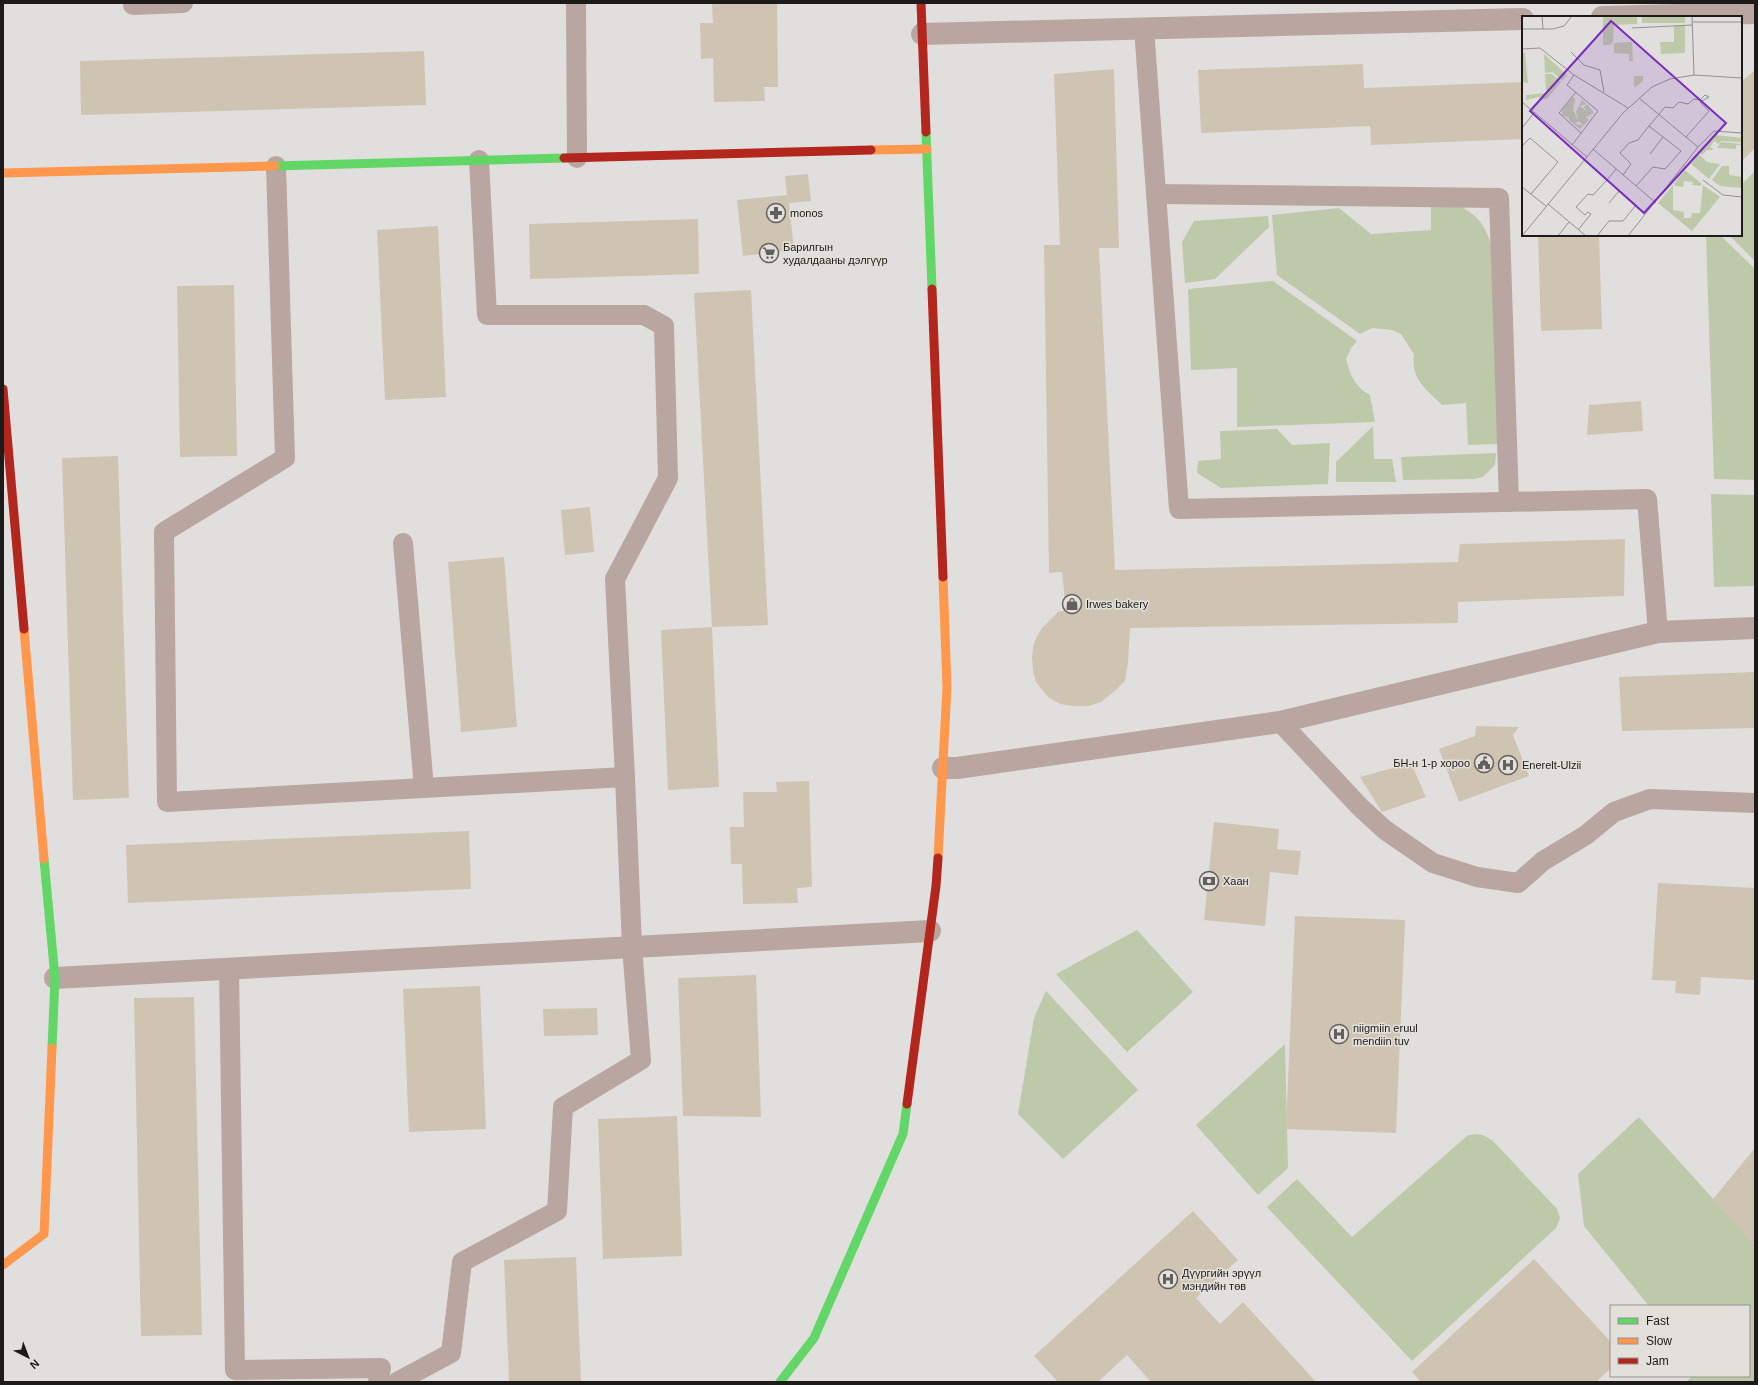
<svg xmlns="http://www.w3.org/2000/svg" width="1758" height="1385" viewBox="0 0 1758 1385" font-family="Helvetica,sans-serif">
<rect width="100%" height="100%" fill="#e1dfdd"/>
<g fill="#bec9a9">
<polygon points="1755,171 1755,261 1729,235 1741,235 1741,185"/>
<path d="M1460 206C1478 216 1485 225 1491 244L1498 444 1468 445 1466 403 1442 405C1425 388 1411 380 1414 354L1401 334 1392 330 1372 328 1360 334 1277 275 1272 215 1339 208 1371 234 1431 230V207Z"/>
<polygon points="1268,216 1269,227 1215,279 1185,283 1182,242 1194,221"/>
<polygon points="1706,235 1720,235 1755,269 1755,480 1714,479"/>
<path d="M1273 281 1357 341 1351 348 1346 359C1350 375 1355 387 1370 395L1375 422 1237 427V368L1191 370 1188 289Z"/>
<polygon points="1373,426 1374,459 1392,459 1396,482 1336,482 1336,462"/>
<polygon points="1277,429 1292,445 1330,443 1328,484 1221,488 1197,473 1198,461 1221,459 1220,431"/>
<polygon points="1496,453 1495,465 1483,477 1474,479 1403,480 1401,457"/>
<polygon points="1711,494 1755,495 1755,586 1714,587"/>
<polygon points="1137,930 1193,992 1127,1052 1056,974"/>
<polygon points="1046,991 1138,1090 1063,1159 1018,1114 1034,1018"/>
<polygon points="1285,1044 1288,1168 1258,1195 1196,1125"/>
<polygon points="1639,1117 1755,1245 1755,1382 1686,1382 1692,1376 1749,1376 1749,1306 1649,1306 1584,1226 1578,1174"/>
<polygon points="1478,1134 1485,1136 1493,1141 1557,1209 1560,1218 1556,1228 1412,1361 1267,1207 1297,1179 1352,1237 1468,1135"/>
</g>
<g fill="#cfc4b1">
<polygon points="712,3 777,3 778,87 764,87 765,101 714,102 713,58 701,59 700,23 713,23"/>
<polygon points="424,51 426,105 81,115 80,61"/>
<polygon points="1363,64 1364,88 1523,82 1523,139 1371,145 1370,126 1201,133 1198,70"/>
<polygon points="1114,69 1119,248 1099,248 1115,570 1458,562 1460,544 1625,539 1624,596 1458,602 1458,623 1130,628 1128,663 1125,681 1116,690 1101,702 1089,706 1073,706 1060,704 1048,697 1036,682 1033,671 1032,656 1034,642 1042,628 1058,612 1066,610 1062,572 1049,573 1044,245 1060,245 1054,74"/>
<polygon points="1755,70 1755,148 1741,162 1741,82"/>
<polygon points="808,174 811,201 789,203 794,250 743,256 737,200 787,195 785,176"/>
<polygon points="698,219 699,274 530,279 529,224"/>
<polygon points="438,226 446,397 385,400 377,230"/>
<polygon points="1538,235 1599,235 1602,329 1541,331"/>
<polygon points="234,285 237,456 180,457 177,286"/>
<polygon points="751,290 768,625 712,627 694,293"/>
<polygon points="1641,401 1643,431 1587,435 1589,405"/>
<polygon points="118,456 129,798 73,800 62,458"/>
<polygon points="590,507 594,552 565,555 561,510"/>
<polygon points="504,557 517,727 461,732 448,562"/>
<polygon points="712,627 719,787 668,790 661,630"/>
<polygon points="1755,672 1755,728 1622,731 1619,677"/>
<polygon points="1476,726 1519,727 1513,735 1529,776 1459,802 1439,749 1475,736"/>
<polygon points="1411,763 1426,797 1382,812 1360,777"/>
<polygon points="809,781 812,887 797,888 798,903 743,904 742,864 731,864 730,827 744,827 743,792 777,792 776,782"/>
<polygon points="1214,822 1279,829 1277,849 1301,851 1298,875 1270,872 1265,926 1204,920"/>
<polygon points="469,831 471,889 128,903 126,845"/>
<polygon points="1658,883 1755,888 1755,980 1701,977 1700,995 1675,993 1676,981 1652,980"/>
<polygon points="1295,916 1405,920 1396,1133 1286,1129"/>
<polygon points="756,975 761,1117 683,1116 678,978"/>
<polygon points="480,986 486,1129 409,1132 403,989"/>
<polygon points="194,997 202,1335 141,1336 134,998"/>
<polygon points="597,1008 598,1035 544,1036 543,1009"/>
<polygon points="677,1116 682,1256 603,1259 598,1119"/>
<polygon points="1755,1148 1755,1241 1753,1243 1713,1199"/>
<polygon points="1193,1211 1238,1260 1196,1298 1220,1324 1243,1302 1316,1382 1248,1382 1246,1380 1243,1382 1151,1382 1127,1355 1098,1382 1058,1382 1034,1356"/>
<polygon points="576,1257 581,1382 509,1382 504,1260"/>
<polygon points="1534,1259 1611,1342 1611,1368 1596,1382 1421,1382 1412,1372"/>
</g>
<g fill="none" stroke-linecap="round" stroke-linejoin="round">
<g stroke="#b9a6a0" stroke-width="20">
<polyline points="133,3 133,5 183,3"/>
<polyline points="576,3 577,158"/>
<polyline points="1144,28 1179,509 1647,499 1658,632"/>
<polyline points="479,160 487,315 644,315 664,326 668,478 615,579 625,777"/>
<polyline points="276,166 285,458 164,532 167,802 625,777 632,947 641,1060 563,1107 557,1211 462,1262 451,1353 397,1382"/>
<polyline points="1156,194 1499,198 1509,502"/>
<polyline points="403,543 424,788"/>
<polyline points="1280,722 1360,807 1385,830 1433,863 1477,877 1518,883 1543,861 1586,835 1614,812 1650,799 1755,803"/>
<polyline points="229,968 235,1370 381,1368 378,1382"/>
</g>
<g stroke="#b9a6a0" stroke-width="22">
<polyline points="1602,17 1755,13"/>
<polyline points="922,34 1523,19"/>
<polyline points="943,768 957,768 1280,722 1658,632 1755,628"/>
<polyline points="55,978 930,931"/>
</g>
<g stroke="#63d668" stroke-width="9">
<polyline points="926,132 932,289"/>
<polyline points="275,166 564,158"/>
<polyline points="44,859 55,978 52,1048"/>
<polyline points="780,1382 814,1338 903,1134 907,1104"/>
</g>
<g stroke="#ff974d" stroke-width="9">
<polyline points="871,150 927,149"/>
<polyline points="3,173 275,166"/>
<polyline points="24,629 44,859"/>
<polyline points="938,858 947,687 943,577"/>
<polyline points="3,1265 44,1234 52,1048"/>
</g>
<g stroke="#b3261e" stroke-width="9">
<polyline points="921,3 926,132"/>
<polyline points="564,158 871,150"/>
<polyline points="932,289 943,577"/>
<polyline points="3,389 24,629"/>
<polyline points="907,1104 936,886 938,858"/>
</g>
</g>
<defs>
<g id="pharmacy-ring" transform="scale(1)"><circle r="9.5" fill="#e3e0db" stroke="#61605e" stroke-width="1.5"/><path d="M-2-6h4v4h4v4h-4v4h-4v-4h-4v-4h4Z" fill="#61605e"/></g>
<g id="supermarket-ring" transform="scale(1)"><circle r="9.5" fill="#e3e0db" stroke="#61605e" stroke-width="1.5"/><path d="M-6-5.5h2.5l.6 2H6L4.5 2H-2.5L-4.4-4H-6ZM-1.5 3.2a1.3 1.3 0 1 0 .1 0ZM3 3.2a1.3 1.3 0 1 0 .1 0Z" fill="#61605e"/></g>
<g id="shop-ring" transform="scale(1)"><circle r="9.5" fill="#e3e0db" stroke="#61605e" stroke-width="1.5"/><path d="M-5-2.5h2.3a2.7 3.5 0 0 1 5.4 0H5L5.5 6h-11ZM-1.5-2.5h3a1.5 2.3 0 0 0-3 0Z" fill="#61605e"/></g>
<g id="civic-ring" transform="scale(1)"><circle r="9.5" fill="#e3e0db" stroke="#61605e" stroke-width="1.5"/><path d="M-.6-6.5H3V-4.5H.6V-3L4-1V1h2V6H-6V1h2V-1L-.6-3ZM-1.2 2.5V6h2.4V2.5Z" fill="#61605e"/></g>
<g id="hospital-ring" transform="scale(1)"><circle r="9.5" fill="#e3e0db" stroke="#61605e" stroke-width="1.5"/><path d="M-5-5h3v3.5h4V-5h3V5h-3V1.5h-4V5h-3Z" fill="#61605e"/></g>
<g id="bank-ring" transform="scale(1)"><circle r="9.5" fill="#e3e0db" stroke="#61605e" stroke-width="1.5"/><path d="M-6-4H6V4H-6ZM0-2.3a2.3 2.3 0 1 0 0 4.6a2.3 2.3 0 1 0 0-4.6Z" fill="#61605e"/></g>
</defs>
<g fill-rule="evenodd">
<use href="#pharmacy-ring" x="776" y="213"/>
<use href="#supermarket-ring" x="769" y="253"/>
<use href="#shop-ring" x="1072" y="604"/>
<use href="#civic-ring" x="1484" y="763"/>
<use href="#hospital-ring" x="1508" y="765"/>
<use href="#bank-ring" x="1209" y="881"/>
<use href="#hospital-ring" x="1339" y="1034"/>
<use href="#hospital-ring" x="1168" y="1279"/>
</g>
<g text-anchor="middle" stroke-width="3" stroke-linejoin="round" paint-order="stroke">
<g font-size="11" fill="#1c1b19" stroke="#e3e0db" text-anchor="start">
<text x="790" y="217">monos</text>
<text x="783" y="251">Барилгын<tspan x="783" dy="13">худалдааны дэлгүүр</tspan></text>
<text x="1086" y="608">Irwes bakery</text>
<text x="1470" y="767" text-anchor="end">БН-н 1-р хороо</text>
<text x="1522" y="769">Enerelt-Ulzii</text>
<text x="1223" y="885">Хаан</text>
<text x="1353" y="1032">niigmiin eruul<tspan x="1353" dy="13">mendiin tuv</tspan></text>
<text x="1182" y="1277">Дүүргийн эрүүл<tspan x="1182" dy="13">мэндийн төв</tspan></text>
</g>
</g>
<g transform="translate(1522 16)">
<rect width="220" height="220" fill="#e1dfdd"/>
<path d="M81 0H115V8L92 9 91 25 89 29H81ZM120 0H163V7H120ZM152 10H163V37L139 38 138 26H152ZM110 26 111 45H107V38L92 37V27ZM0 37H3L6 67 0 66ZM22 38 45 59 40 65 31 56 23 57ZM23 58H30L39 66 25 83 18 84 17 81 4 84V79L24 77ZM112 60H121V65L112 72ZM51 81 53 83 51 94 56 105 53 108 61 109 56 105 54 96 60 84 64 88 58 90 64 95 62 91 65 88 72 97 64 101 67 104 58 113 48 105 47 102 40 99V94ZM193 119 220 122V126L199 125 197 128 192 125 188 131 192 134H185L180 139 178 137ZM199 126 220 128V129H214V133L195 132ZM177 138 185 146 198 148 187 163 169 148ZM200 150H207V159L220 161V172L198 170 190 164ZM163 154 180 168 178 170 170 169 171 166 162 165 161 171 153 170 152 168ZM151 169V194L162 196V202H169L170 197H178L181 169 198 181 170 215 136 187Z" fill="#bec9a9"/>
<path fill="none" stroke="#92918f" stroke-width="1" d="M20 0 21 13M170 0 172 59M170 6H220M110 12 170 9M0 13H31L42 10 50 0M0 33 18 32 52 59 106 92M49 36 62 49 78 54 82 76M54 76 37 97 59 117M117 82 176 131M0 86 65 141M0 112 12 97M50 129 76 95 45 69 52 59M0 130 8 122 36 146 9 178M71 133 134 187M128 138 141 121M101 159 109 148 98 137 107 127 116 124 127 110M85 164 94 153M181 164 201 179 220 181M114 170 131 151 143 153 159 135 127 110 143 91 151 92 157 86 166 88 172 83 178 84 183 79 187 81 178 86 187 95 164 121M0 171 24 190M26 188 64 220M56 214 69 198 66 196 63 199 54 191 66 178 71 179 85 164 97 175M0 220 101 97 130 71 148 63 172 59 220 62M36 220 47 206M75 220 87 205H101L114 189 97 175 87 187M106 220 176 131 192 115 220 117"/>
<path fill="#7b2cbf" fill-opacity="0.15" stroke="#7b2cbf" stroke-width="2" d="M89 5 204 107 122 197 8 95Z"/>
<rect width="220" height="220" fill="none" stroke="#1c1b19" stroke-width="2"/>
</g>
<rect width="1758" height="1385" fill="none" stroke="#1c1b19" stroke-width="8"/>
<rect x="1610" y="1305" width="140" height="72" fill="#e3e0db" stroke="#93918d"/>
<rect x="1618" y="1318" width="20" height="6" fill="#63d668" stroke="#93918d"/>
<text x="1646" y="1325" font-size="12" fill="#1c1b19">Fast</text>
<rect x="1618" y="1338" width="20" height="6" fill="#ff974d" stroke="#93918d"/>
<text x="1646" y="1345" font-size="12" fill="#1c1b19">Slow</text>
<rect x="1618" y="1358" width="20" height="6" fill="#b3261e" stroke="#93918d"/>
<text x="1646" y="1365" font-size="12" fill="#1c1b19">Jam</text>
<g transform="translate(28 1357) rotate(138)" stroke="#e3e0db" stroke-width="3" paint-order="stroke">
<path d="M0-3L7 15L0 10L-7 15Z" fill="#1c1b19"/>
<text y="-6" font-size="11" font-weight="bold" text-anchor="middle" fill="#1c1b19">N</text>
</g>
</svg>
